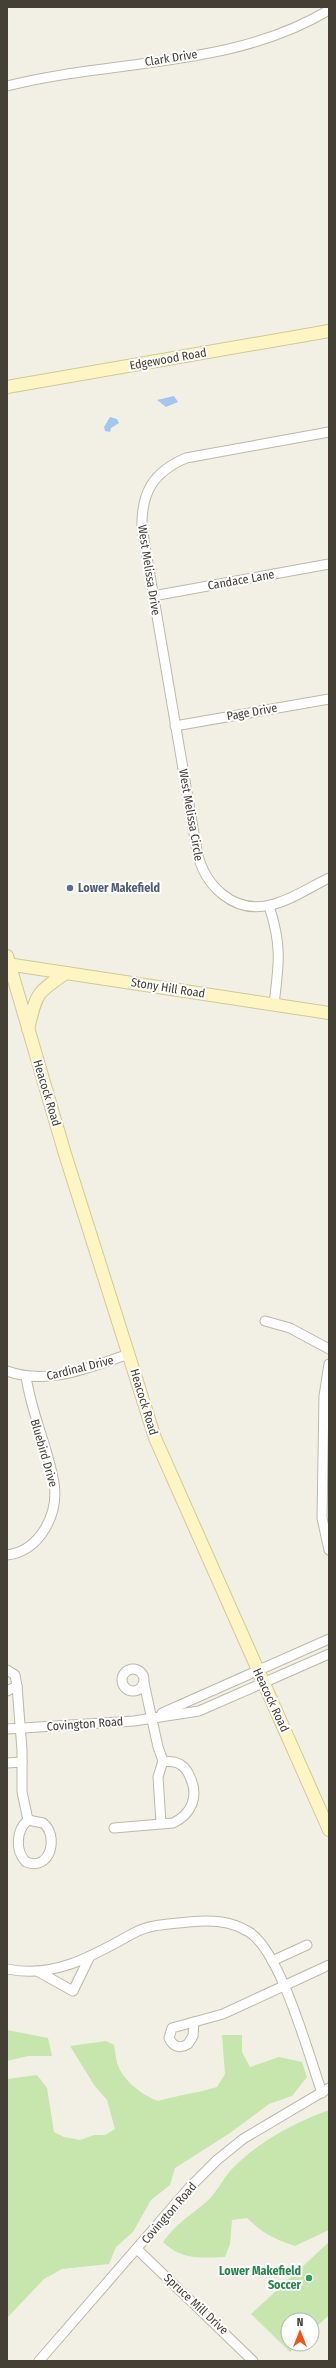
<svg xmlns="http://www.w3.org/2000/svg" width="336" height="2368" viewBox="0 0 336 2368" font-family="'Fira Sans Condensed',sans-serif">
<rect width="100%" height="100%" fill="#f2f0e5"/>
<g fill="#c6e6ae">
<polygon points="7,2030 48,2038 52,2056 28,2056 7,2061"/>
<path d="M222 2035H242V2052L250 2067 279 2057 302 2062 307 2077 292 2096 269 2104 230 2133 175 2168 170 2185 151 2200 133 2232 116 2247 109 2264 62 2269 44 2279 7 2318V2079L37 2075 47 2088 54 2132 64 2137 80 2140 94 2135H105L115 2129 107 2100 94 2085 70 2046 106 2041 114 2045C115 2051 116 2057 117 2063 123 2081 142 2095 158 2101 178 2095 198 2093 217 2087L225 2074Z"/>
<path d="M329 2110V2230L295 2246C276 2240 262 2233 247 2218L232 2220 230 2244 225 2257C201 2258 181 2260 163 2242 175 2225 189 2216 205 2203 216 2194 222 2180 231 2170 258 2142 293 2123 329 2110Z"/>
<polygon points="329,2242 329,2315 312,2331 312,2320 288,2320 288,2344 298,2344 290,2352 251,2314"/>
</g>
<g fill="#a2c6ee">
<polygon points="174,396 178,402 166,407 157,400"/>
<polygon points="110,417 117,419 119,423 111,428 110,432 105,431 104,427"/>
</g>
<g fill="none" stroke-linecap="round" stroke-linejoin="round">
<g stroke="#bdb8a8" stroke-width="11">
<g id="street">
<path d="M7 86C113 59 233 68 329 10"/>
<path d="M329 432 186 458C153 472 141 493 142 528L197 851C204 885 233 914 270 905 290 901 310 887 329 878"/>
<polyline points="153,596 329,564"/>
<polyline points="175,726 329,699"/>
<path d="M269 906C282 945 279 964 274 1004"/>
<polyline points="265,1321 290,1328 329,1349"/>
<polyline points="329,1364 324,1396 322,1518 329,1550"/>
<path d="M7 1371C48 1386 90 1367 129 1354"/>
<path d="M7 1555C40 1551 59 1514 54 1483 48 1447 31 1413 26 1376"/>
<circle cx="133" cy="1680" r="11"/>
<polyline points="7,1670 15,1675 17,1686 7,1691"/>
<polyline points="144,1683 158,1747 163,1761 158,1777 161,1823"/>
<polyline points="17,1686 22,1750 22,1792 28,1820"/>
<polyline points="162,1713 329,1639"/>
<polyline points="7,1729 134,1721 199,1711 329,1654"/>
<polyline points="7,1763 22,1762"/>
<path d="M28 1820 43 1823C59 1835 51 1872 26 1862 15 1851 16 1830 28 1820Z"/>
<path d="M114 1828 173 1823C192 1814 199 1796 190 1777 188 1772 186 1768 181 1765 177 1761 169 1762 163 1761"/>
<polyline points="272,1961 307,1945"/>
<path d="M7 1969C53 1979 93 1956 132 1934 149 1924 169 1924 188 1922 210 1920 230 1920 249 1932 281 1952 309 2056 322 2093"/>
<polyline points="37,1971 73,1991 90,1956"/>
<polyline points="194,2022 223,2014 329,1965"/>
<path d="M194 2022 193 2036 188 2044C180 2049 173 2047 169 2038L172 2028Z"/>
<polyline points="137,2249 253,2361"/>
<polyline points="39,2361 189,2188 217,2160 243,2139 329,2088"/>
</g>
</g>
<g stroke="#d2c895" stroke-width="14">
<g id="secondary">
<polyline points="7,387 329,331"/>
<polyline points="7,956 65,1154 155,1438 329,1830"/>
<polyline points="7,964 329,1013"/>
<path d="M28 1029C37 993 35 994 66 973"/>
</g>
</g>
<use href="#street" stroke="#fff" stroke-width="9"/>
<use href="#secondary" stroke="#fdf6c4" stroke-width="12"/>
</g>
<circle fill="#5c6f8a" stroke="#fff" stroke-width="1.5" cx="70" cy="888" r="4"/>
<circle fill="#2e9e5b" stroke="#fff" stroke-width="1.5" cx="309" cy="2278" r="4"/>
<g text-anchor="middle" stroke-width="4" stroke-linejoin="round" paint-order="stroke">
<g font-size="12" fill="#444035" stroke="#fff">
<text transform="translate(171 58) rotate(-9)" y="4">Clark Drive</text>
<text transform="translate(168 359) rotate(-10)" y="4">Edgewood Road</text>
<text transform="translate(149 570) rotate(81)" y="4">West Melissa Drive</text>
<text transform="translate(241 580) rotate(-10)" y="4">Candace Lane</text>
<text transform="translate(252 712) rotate(-10)" y="4">Page Drive</text>
<text transform="translate(191 815) rotate(80)" y="4">West Melissa Circle</text>
<text transform="translate(168 988) rotate(9)" y="4">Stony Hill Road</text>
<text transform="translate(47 1093) rotate(73)" y="4">Heacock Road</text>
<text transform="translate(80 1368) rotate(-14)" y="4">Cardinal Drive</text>
<text transform="translate(144 1402) rotate(73)" y="4">Heacock Road</text>
<text transform="translate(44 1453) rotate(74)" y="4">Bluebird Drive</text>
<text transform="translate(271 1700) rotate(65)" y="4">Heacock Road</text>
<text transform="translate(85 1724) rotate(-4)" y="4">Covington Road</text>
<text transform="translate(169 2213) rotate(-49)" y="4">Covington Road</text>
<text transform="translate(196 2304) rotate(43)" y="4">Spruce Mill Drive</text>
</g>
<g font-size="12" font-weight="bold" fill="#4e5e75" stroke="#fff" text-anchor="start">
<text x="78" y="892">Lower Makefield</text>
</g>
<g font-size="12" font-weight="bold" fill="#27864d" stroke="#fff" text-anchor="end">
<text x="301" y="2275">Lower Makefield<tspan x="301" dy="14">Soccer</tspan></text>
</g>
</g>
<rect width="336" height="2368" fill="none" stroke="#444035" stroke-width="16"/>
<g transform="translate(300 2332)"><circle r="19" fill="#ffffff" stroke="#b4b3ae"/>
<path d="M0-3L7 15L0 10L-7 15Z" fill="#f65318"/>
<text y="-6" font-size="11" font-weight="bold" text-anchor="middle" fill="#444035">N</text>
</g>
</svg>
